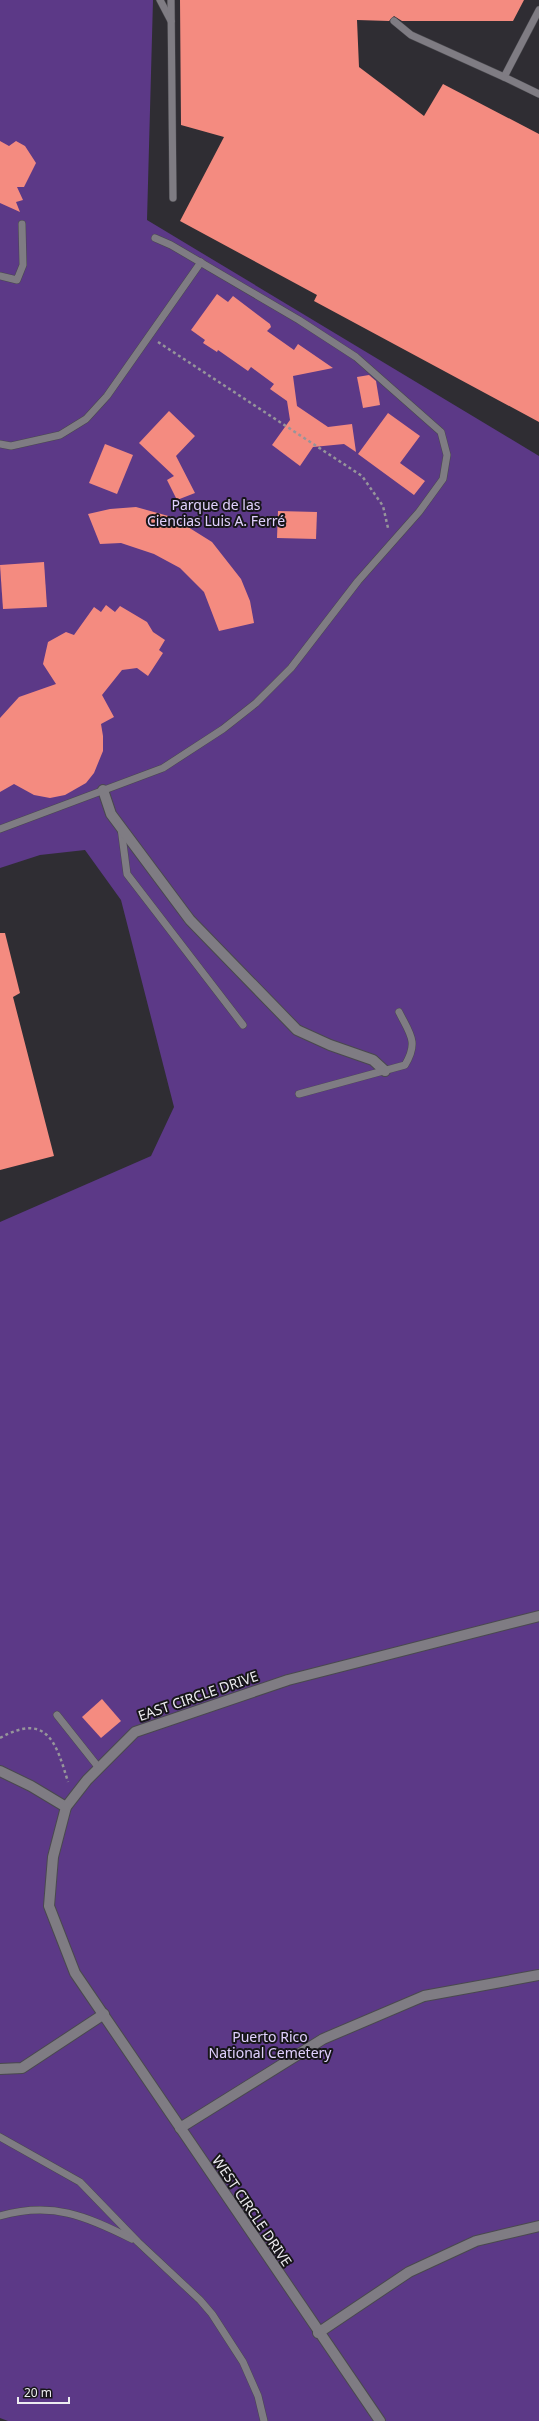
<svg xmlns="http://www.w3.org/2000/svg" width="539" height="2421" viewBox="0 0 539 2421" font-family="'Noto Sans',sans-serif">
<rect width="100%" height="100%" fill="#2f2d33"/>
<polygon fill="#5c3987" points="0,0 153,0 147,220 539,456 539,2421 8,2421 0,2418 0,1222 151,1156 174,1107 121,900 85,850 40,855 0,868"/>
<g fill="#f48b80">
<polygon points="180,0 524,0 513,21 402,21 394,16 389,21 357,20 359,67 424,116 443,84 539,134 539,422 314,301 317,295 180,221 224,137 181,125"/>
<polygon points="0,141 9,146 16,141 25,146 36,163 24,187 17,187 23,200 16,202 20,212 0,203"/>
<polygon points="217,294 228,302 233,296 270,324 271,327 267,331 294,350 298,344 333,368 293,376 297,406 328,427 352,424 356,452 344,444 313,447 300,466 272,445 290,420 287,401 270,389 274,384 251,367 248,371 218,350 217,352 203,343 205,340 191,330"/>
<polygon points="369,375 376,381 380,405 363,408 357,377"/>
<polygon points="169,411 195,436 176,456 195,493 177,500 167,480 174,476 139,443"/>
<polygon points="388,413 420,436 400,463 425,481 414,495 358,454"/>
<polygon points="105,444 133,455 117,494 89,483"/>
<polygon points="136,507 172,517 212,542 241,579 250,601 254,623 219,631 204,592 180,568 154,554 121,543 100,544 88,514 110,509"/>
<polygon points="278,511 317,512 316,539 277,538"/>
<polygon points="44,562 47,607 3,609 0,565"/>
<polygon points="106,605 115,612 120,606 147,622 153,632 165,640 159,650 163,653 148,676 137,668 122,670 102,695 114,717 101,724 103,736 103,751 94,773 86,783 65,795 50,798 34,795 14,784 0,792 0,718 19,697 56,684 43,664 48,642 66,632 74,635 94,607 101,612"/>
<polygon points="0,933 5,933 20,993 13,997 54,1156 0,1170"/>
<polygon points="102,1699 121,1721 101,1738 82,1717"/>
</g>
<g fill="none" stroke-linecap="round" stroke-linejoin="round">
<g stroke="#4a494e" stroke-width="8">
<g id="service">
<polyline points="160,0 171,21"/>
<polyline points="171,0 173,198"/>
<polyline points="539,10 504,77 539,94"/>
<polyline points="394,21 411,35 504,77"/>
<polyline points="0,276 17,280 23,265 22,224"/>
<polyline points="0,444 11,446 60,435 86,419 107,396 201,262"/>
<polyline points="121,828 127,874 243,1025"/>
<polyline points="0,829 163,768 223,729 256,703 291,668 358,581 419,512 443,479 447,455 441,432 356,357 299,320 171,245 155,238"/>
<path d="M299 1094 405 1065C419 1042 410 1034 399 1012"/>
<polyline points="57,1715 99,1768"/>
<polyline points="0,2137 80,2182 138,2242 200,2300 212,2314 243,2362 258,2396 264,2421"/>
<path d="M0 2216C52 2201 86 2216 132 2239"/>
</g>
</g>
<g stroke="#4a494e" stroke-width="12">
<g id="minor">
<polyline points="103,790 111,814 190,920 297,1030 330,1045 373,1060 385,1071"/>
<polyline points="0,1771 31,1786 66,1807"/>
<polyline points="0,2069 22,2068 104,2014"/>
<polyline points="180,2128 323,2039 424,1996 539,1975"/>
<polyline points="318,2333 409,2272 476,2241 539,2226"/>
<polyline points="380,2421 75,1973 49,1906 53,1857 66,1807 87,1780 135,1732 288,1680 539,1616"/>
</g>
</g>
<g stroke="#96959a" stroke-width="2.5" stroke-dasharray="3 3" stroke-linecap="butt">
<polyline points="158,342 362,476 383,506 388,528"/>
<path d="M0 1738C47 1712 56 1742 68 1782"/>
</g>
<use href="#service" stroke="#7f7c83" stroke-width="7"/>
<use href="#minor" stroke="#7f7c83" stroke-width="10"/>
</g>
<g text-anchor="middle" stroke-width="4" stroke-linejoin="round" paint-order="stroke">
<g font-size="14" fill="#e0d0fd" stroke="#171619">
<text x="216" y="510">Parque de las<tspan x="216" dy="16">Ciencias Luis A. Ferré</tspan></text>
<text x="270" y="2042">Puerto Rico<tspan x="270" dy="16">National Cemetery</tspan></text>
</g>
<g font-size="14" fill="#edecf0" stroke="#171619">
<text transform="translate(198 1696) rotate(-19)" y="5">EAST CIRCLE DRIVE</text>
<text transform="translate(252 2211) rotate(56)" y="5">WEST CIRCLE DRIVE</text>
</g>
</g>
<path d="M18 2397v6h51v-6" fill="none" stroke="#edecf0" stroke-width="2"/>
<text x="24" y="2397" font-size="12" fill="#edecf0" stroke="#171619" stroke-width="3" paint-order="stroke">20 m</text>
</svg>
